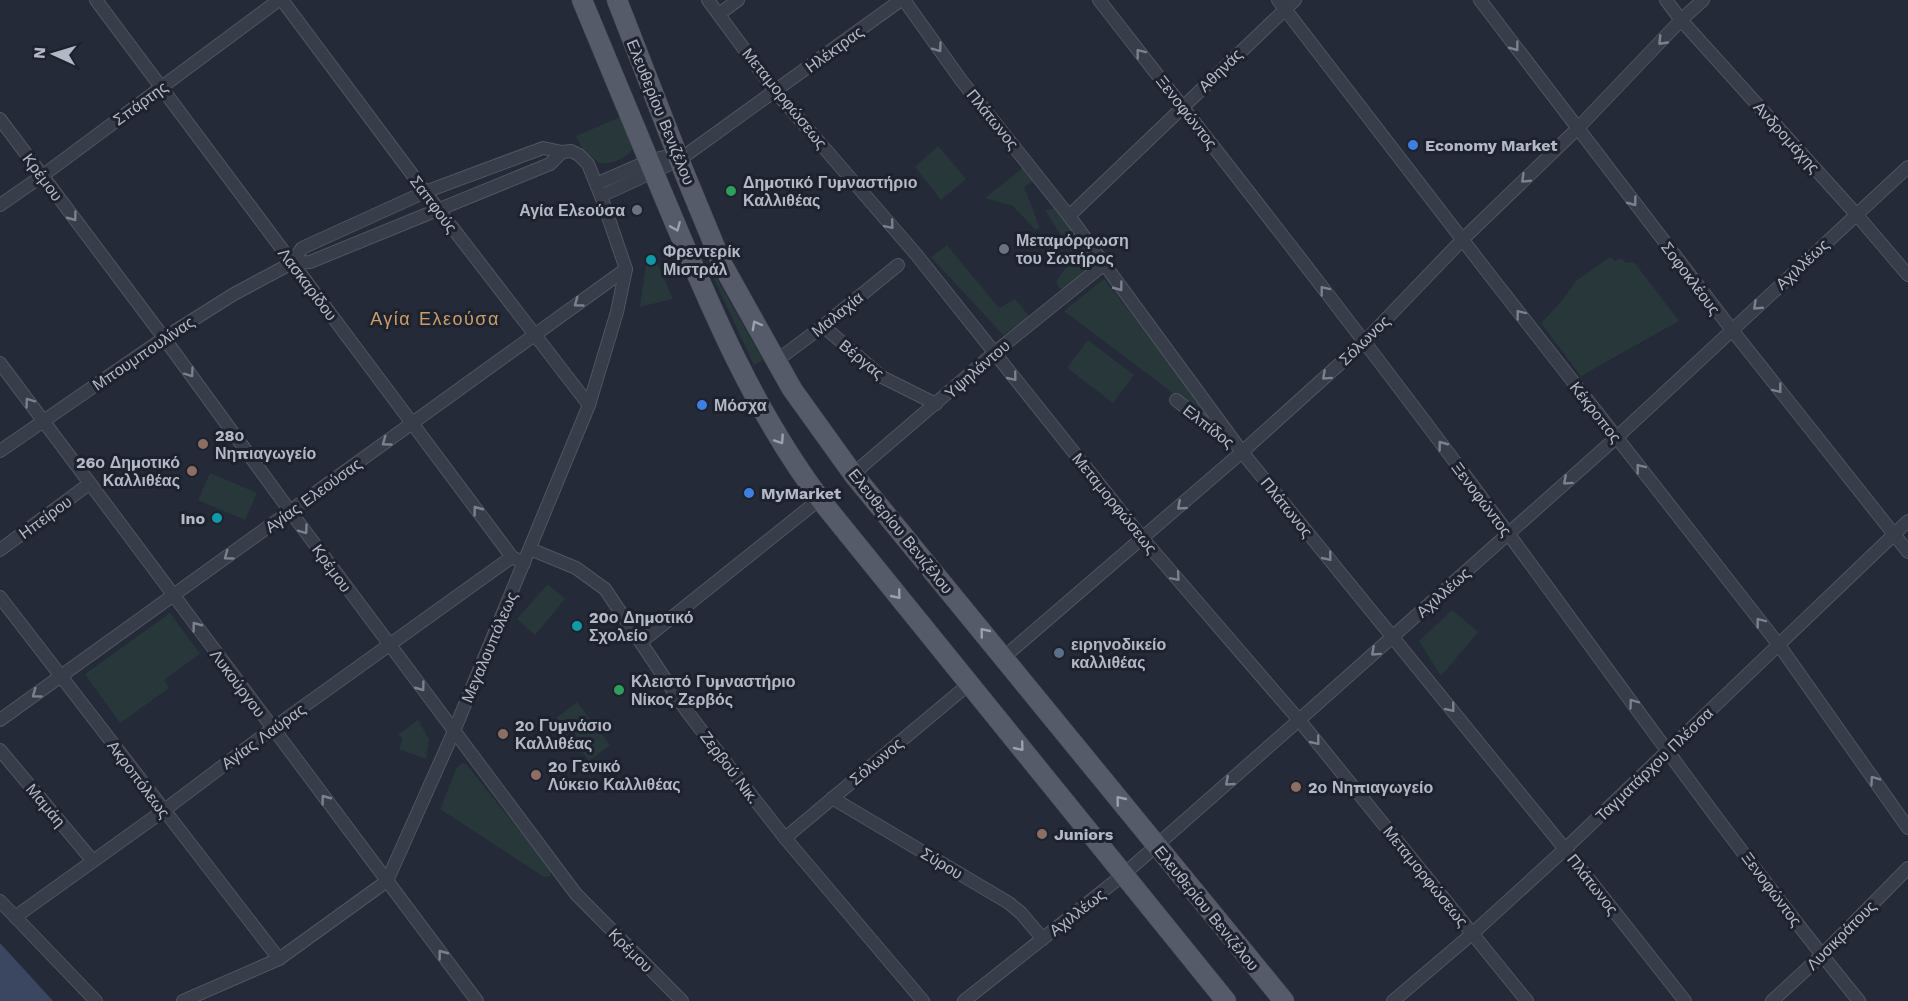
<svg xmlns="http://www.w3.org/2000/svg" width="1908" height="1001" viewBox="0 0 1908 1001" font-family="'Work Sans',sans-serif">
<rect width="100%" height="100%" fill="#242a38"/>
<g fill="#27373a">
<path d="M620 117 629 135 632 150C625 159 610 165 599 163L583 150 576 136Z"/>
<polygon points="938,146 966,179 941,200 915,167"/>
<polygon points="1024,167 1033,181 1024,187 1040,228 1035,230 1013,206 985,198"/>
<polygon points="1056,208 1094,262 1062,291 1056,282 1074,256 1045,210"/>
<polygon points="947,245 999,308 1015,299 1030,317 1003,335 931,257"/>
<polygon points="653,254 673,299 640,307 647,258 650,262 653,261 652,255"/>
<polygon points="1610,257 1615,261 1621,258 1626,263 1634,262 1679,321 1581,376 1541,323 1561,302 1576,281"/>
<polygon points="715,275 763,360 754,365 713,277"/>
<polygon points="1104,279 1222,430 1064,311"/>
<polygon points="1088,340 1134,375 1113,403 1067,368"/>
<polygon points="210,473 257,493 245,520 198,500"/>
<polygon points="548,584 565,599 535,635 517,619"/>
<polygon points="1452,610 1478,632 1441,676 1419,641"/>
<polygon points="170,613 200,654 164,680 169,688 120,723 85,674"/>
<polygon points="577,702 610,745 589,761 556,718"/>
<polygon points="418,720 429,739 426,759 399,749 403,738 398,735"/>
<polygon points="462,763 467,765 550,869 551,876 544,877 440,809 456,769"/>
</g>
<polygon fill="#3b4660" points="0,943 53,1001 0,1001"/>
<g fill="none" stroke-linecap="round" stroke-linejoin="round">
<g stroke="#505561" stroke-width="14">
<g id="street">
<polyline points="96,0 512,557 524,563"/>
<polyline points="282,0 438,209 589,405"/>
<polyline points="708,0 775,91 915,253 1143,539 1299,720 1527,1001"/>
<polyline points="904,0 961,80 1069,216 1242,452 1565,849 1685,1001"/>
<path d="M1099 0C1238 178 1377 355 1510 536 1625 692 1737 851 1859 1001"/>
<polyline points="1278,0 1492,278 1779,645 1908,828"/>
<polyline points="1480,0 1732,330 1908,552"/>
<polyline points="1666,0 1681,20 1856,214 1908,275"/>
<polyline points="719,14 738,0"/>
<polyline points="0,119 164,338 290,511 576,894 682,1001"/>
<polyline points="596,184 649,161 664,157 679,160"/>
<polyline points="601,196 679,160 901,0"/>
<polyline points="0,205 42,176 279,0"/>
<polyline points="1069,216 1295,0"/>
<polyline points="823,326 882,377 936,404"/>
<polyline points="776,361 823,326 898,265"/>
<polyline points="0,363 477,1001"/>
<polyline points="1176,400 1230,442"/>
<polyline points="0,451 164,338 234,294 292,263 310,262 550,164 562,152"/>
<polyline points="853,474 994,353 1103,265"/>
<polyline points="530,549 576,568 605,589 686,710 730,768 785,838 923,1001"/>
<polyline points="0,550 89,484"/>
<polyline points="0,597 279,959"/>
<polyline points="641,642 820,499"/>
<polyline points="1004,657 1242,452 1364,342 1463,239 1577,129 1681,20 1703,0"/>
<polyline points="0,720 626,269"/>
<polyline points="0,750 92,860"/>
<polyline points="832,798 1009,903 1021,913 1043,939"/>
<polyline points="785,838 969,684"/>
<polyline points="0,901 96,1001"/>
<polyline points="15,917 163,811 272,729 512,557"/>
<polyline points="183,1001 279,959 387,881 454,731 589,405 617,312 626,269 601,196 588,164 579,155 571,151 562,152 543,148 425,192 302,248 292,263"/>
<polyline points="964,1001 1123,875 1299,720 1617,437 1908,167"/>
<polyline points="1393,1001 1473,933 1565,849 1908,521"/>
<polyline points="1772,1001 1822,955 1908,868"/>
</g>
</g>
<g stroke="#414652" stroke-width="21">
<g id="primary">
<path d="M582 0C608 62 633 123 659 185 706 297 752 411 827 508L1226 1001"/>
<polyline points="617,0 684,172 722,264 792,389 853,474 1284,1001"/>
</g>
</g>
<use href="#street" stroke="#373d49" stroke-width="12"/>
<use href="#primary" stroke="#565b69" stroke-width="20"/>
</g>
<defs><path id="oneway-chevron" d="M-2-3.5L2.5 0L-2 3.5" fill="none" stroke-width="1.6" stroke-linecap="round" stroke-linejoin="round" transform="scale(1.5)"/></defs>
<g stroke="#7b818d">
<use href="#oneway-chevron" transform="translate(1662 41) rotate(134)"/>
<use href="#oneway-chevron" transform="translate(1515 47) rotate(53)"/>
<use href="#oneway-chevron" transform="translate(938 48) rotate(54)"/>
<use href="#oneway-chevron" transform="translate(1140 53) rotate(-128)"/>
<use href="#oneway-chevron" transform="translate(1525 179) rotate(136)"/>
<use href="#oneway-chevron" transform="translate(1633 202) rotate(53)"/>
<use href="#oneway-chevron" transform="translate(73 217) rotate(53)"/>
<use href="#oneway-chevron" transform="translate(890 225) rotate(50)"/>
<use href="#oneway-chevron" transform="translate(1119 287) rotate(53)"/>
<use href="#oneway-chevron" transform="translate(1324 290) rotate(-128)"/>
<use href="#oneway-chevron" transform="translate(578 303) rotate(144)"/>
<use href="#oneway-chevron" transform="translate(1757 306) rotate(137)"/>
<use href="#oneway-chevron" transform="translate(1520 314) rotate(-128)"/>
<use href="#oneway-chevron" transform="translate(190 373) rotate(54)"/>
<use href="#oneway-chevron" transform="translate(1326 376) rotate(138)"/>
<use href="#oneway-chevron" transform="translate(1013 377) rotate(51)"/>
<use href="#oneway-chevron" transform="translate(1778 389) rotate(52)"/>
<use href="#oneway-chevron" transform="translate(29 402) rotate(-126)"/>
<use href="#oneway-chevron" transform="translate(386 442) rotate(144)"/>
<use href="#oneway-chevron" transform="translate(1442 445) rotate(-127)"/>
<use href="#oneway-chevron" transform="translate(1640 468) rotate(-128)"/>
<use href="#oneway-chevron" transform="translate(1567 481) rotate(138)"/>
<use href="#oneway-chevron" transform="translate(1181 506) rotate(139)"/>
<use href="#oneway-chevron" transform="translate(477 510) rotate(-127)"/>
<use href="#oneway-chevron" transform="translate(304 530) rotate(54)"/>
<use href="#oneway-chevron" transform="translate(228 556) rotate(144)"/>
<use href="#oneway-chevron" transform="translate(1328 557) rotate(51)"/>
<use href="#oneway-chevron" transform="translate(1176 577) rotate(49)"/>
<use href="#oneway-chevron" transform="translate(1760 622) rotate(-128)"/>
<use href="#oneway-chevron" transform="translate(196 626) rotate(-127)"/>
<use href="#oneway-chevron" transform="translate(1375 652) rotate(138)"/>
<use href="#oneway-chevron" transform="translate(421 687) rotate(53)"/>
<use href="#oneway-chevron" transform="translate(36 694) rotate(144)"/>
<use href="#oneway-chevron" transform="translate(1633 703) rotate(-126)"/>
<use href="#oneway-chevron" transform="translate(1451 708) rotate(51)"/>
<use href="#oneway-chevron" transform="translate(1316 741) rotate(51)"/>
<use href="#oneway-chevron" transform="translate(1874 780) rotate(-125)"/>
<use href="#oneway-chevron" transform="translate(1229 782) rotate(139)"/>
<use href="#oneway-chevron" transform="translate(325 799) rotate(-127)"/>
<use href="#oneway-chevron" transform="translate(442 954) rotate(-127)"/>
</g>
<g stroke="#9ca1ae">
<use href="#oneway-chevron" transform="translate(676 227) rotate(68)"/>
<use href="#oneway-chevron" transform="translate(756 325) rotate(-119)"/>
<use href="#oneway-chevron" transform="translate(780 440) rotate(56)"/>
<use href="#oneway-chevron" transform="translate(897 595) rotate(51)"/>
<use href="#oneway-chevron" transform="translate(984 632) rotate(-129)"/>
<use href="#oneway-chevron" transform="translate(1020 747) rotate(51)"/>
<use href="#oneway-chevron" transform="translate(1120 800) rotate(-129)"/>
</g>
<g fill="#3f7fe0" stroke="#1d222e" stroke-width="2">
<circle cx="1413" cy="145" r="6"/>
<circle cx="702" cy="405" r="6"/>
<circle cx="749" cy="493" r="6"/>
</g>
<g fill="#2e9e5b" stroke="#1d222e" stroke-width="2">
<circle cx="731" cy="191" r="6"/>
<circle cx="619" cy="690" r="6"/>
</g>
<g fill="#6b7280" stroke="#1d222e" stroke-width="2">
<circle cx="637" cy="210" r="6"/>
<circle cx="1004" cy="249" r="6"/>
</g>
<g fill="#0f9aa8" stroke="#1d222e" stroke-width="2">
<circle cx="651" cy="260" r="6"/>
<circle cx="217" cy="518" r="6"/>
<circle cx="577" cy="626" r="6"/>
</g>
<g fill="#8d6e63" stroke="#1d222e" stroke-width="2">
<circle cx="203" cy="444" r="6"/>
<circle cx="192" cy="471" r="6"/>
<circle cx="503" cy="734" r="6"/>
<circle cx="536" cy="775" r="6"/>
<circle cx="1296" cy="787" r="6"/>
<circle cx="1042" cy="834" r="6"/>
</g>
<circle fill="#5c6f8a" stroke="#1d222e" stroke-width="2" cx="1059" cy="653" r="6"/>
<g text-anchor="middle" stroke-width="6" stroke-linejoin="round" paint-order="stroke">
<g font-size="16" fill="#b3b8c5" stroke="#1d222e">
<text transform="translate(834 49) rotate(-36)" y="6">Ηλέκτρας</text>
<text transform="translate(1220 70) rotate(-44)" y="6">Αθηνάς</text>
<text transform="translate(785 98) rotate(51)" y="6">Μεταμορφώσεως</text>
<text transform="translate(140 103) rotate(-36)" y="6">Σπάρτης</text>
<text transform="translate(661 112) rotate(68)" y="6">Ελευθερίου Βενιζέλου</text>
<text transform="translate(1187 112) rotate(52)" y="6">Ξενοφώντος</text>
<text transform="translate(993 119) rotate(51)" y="6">Πλάτωνος</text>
<text transform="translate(1787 137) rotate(48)" y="6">Ανδρομάχης</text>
<text transform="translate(43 177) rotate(53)" y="6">Κρέμου</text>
<text transform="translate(434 204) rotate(53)" y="6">Σαπφούς</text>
<text transform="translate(1802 264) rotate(-43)" y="6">Αχιλλέως</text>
<text transform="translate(1691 278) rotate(53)" y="6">Σοφοκλέους</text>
<text transform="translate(308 284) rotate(53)" y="6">Λασκαρίδου</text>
<text transform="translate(837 314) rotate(-39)" y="6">Μαλαχία</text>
<text transform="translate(1364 340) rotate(-44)" y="6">Σόλωνος</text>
<text transform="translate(143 353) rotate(-34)" y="6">Μπουμπουλίνας</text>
<text transform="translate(862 359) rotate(39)" y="6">Βέργας</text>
<text transform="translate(977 369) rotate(-41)" y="6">Υψηλάντου</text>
<text transform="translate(1596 412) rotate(52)" y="6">Κέκροπος</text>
<text transform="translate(1209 426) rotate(38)" y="6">Ελπίδος</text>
<text transform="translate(313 495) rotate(-36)" y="6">Αγίας Ελεούσας</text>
<text transform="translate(1482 499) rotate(53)" y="6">Ξενοφώντος</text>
<text transform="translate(1115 503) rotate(51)" y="6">Μεταμορφώσεως</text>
<text transform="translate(1287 507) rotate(51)" y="6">Πλάτωνος</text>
<text transform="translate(45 517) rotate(-36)" y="6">Ηπείρου</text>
<text transform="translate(901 531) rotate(51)" y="6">Ελευθερίου Βενιζέλου</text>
<text transform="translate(332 568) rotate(54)" y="6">Κρέμου</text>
<text transform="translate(1443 592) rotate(-42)" y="6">Αχιλλέως</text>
<text transform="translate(489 647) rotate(-67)" y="6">Μεγαλουπόλεως</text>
<text transform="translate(238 683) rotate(53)" y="6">Λυκούργου</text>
<text transform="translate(263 736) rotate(-36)" y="6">Αγίας Λαύρας</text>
<text transform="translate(876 761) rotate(-40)" y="6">Σόλωνος</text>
<text transform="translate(1654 764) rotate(-44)" y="6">Ταγματάρχου Πλέσσα</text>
<text transform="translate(730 767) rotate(53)" y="6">Ζερβού Νικ.</text>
<text transform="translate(139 779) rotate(53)" y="6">Ακροπόλεως</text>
<text transform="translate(46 805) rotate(50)" y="6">Μαμάη</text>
<text transform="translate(942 863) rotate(31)" y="6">Σύρου</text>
<text transform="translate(1426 876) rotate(51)" y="6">Μεταμορφώσεως</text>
<text transform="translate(1593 884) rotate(52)" y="6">Πλάτωνος</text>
<text transform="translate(1772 889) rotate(53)" y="6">Ξενοφώντος</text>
<text transform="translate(1207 908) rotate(51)" y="6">Ελευθερίου Βενιζέλου</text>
<text transform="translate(1077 912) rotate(-38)" y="6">Αχιλλέως</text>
<text transform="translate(1841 935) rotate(-45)" y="6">Λυσικράτους</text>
<text transform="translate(631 950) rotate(45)" y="6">Κρέμου</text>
</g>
<g font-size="16" font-weight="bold" fill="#b3b8c5" stroke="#1d222e" text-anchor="start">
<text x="1425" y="151">Economy Market</text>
<text x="743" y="188">Δημοτικό Γυμναστήριο<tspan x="743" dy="18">Καλλιθέας</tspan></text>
<text x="625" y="216" text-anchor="end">Αγία Ελεούσα</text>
<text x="1016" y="246">Μεταμόρφωση<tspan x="1016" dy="18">του Σωτήρος</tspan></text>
<text x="663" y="257">Φρεντερίκ<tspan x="663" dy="18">Μιστράλ</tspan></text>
<text x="714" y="411">Μόσχα</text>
<text x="215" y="441">28ο<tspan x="215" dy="18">Νηπιαγωγείο</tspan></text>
<text x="180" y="468" text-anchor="end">26ο Δημοτικό<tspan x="180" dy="18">Καλλιθέας</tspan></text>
<text x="761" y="499">MyMarket</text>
<text x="205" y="524" text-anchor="end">Ino</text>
<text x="589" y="623">20ο Δημοτικό<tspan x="589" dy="18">Σχολείο</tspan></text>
<text x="1071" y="650">ειρηνοδικείο<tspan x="1071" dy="18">καλλιθέας</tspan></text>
<text x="631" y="687">Κλειστό Γυμναστήριο<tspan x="631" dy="18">Νίκος Ζερβός</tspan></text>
<text x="515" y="731">2ο Γυμνάσιο<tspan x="515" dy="18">Καλλιθέας</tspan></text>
<text x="548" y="772">2ο Γενικό<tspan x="548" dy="18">Λύκειο Καλλιθέας</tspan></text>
<text x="1308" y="793">2ο Νηπιαγωγείο</text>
<text x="1054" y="840">Juniors</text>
</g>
<g font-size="18" letter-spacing="1.5" fill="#ca9e69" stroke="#1d222e">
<text x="435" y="325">Αγία Ελεούσα</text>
</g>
</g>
<g transform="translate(54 54) rotate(274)" stroke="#1d222e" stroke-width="4.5" paint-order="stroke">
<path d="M0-4.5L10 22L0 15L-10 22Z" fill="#b3b8c5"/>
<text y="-9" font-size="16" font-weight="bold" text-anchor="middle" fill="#b3b8c5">N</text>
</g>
</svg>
